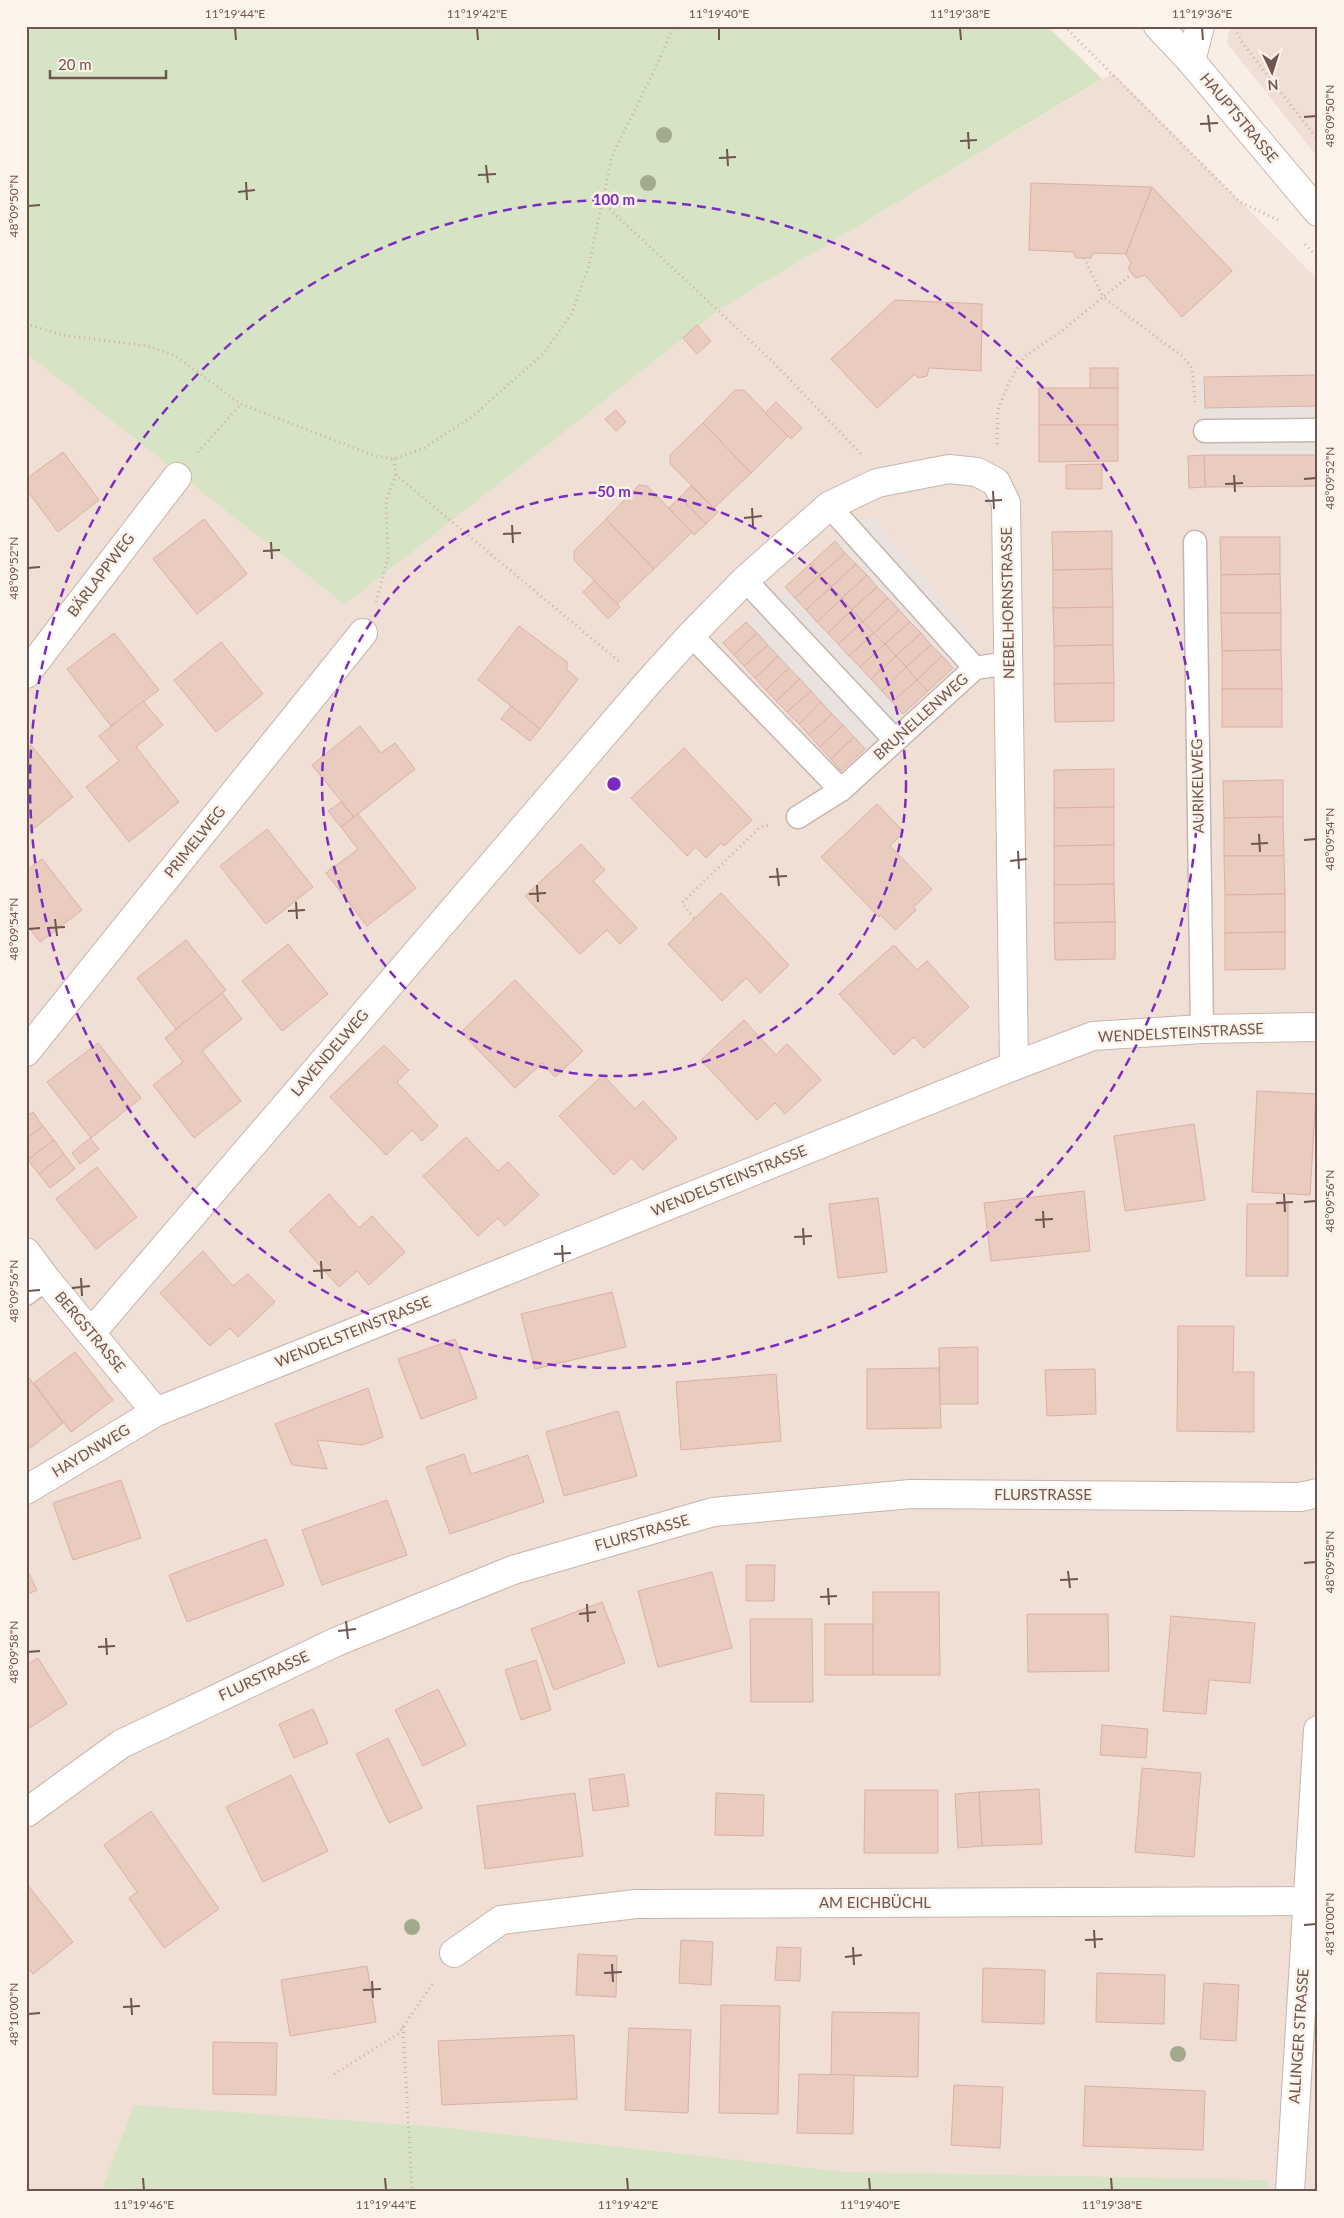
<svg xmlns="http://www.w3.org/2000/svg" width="1344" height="2218" viewBox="0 0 1344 2218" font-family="Lato,sans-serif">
<rect width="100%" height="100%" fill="#f9eee5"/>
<g fill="#efdfd4">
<polygon points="1230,26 1318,26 1318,158 1227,43"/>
<polygon points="1113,73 1318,280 1318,1430 1311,1501 1318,1501 1318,2192 26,2192 26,353 345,605 719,310"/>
</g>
<g fill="#e9e2de">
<polygon points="1318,375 1318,486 1205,487 1200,377"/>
<polygon points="870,514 979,645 842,770 723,643 835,541"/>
</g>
<g fill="#d6e4c5">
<polygon points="26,26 1047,26 1102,79 719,310 345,605 26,353"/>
<polygon points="134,2105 437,2127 845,2172 1268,2180 1268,2192 101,2192"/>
</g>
<g fill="#eacbc0" stroke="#dbb0a3">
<polygon points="1031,183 1152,187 1126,254 1094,253 1091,258 1076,258 1073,252 1029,250"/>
<polygon points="1152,187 1232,271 1182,317 1145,275 1136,278 1128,269 1131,263 1126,254"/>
<polygon points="895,300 982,304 981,371 929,368 927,376 918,378 915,374 877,408 831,359"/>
<polygon points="697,325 711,341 697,354 683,338"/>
<rect x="1090" y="368" width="28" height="20"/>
<polygon points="1318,375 1318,406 1205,408 1204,377"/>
<rect x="1039" y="388" width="79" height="37"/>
<polygon points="735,390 744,390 788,436 751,473 703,423"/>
<polygon points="776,402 802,428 791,439 765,413"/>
<polygon points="616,410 626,422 616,431 605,419"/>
<polygon points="703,423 751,473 714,508 670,464 670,455"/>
<polygon points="1039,425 1118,425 1118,461 1039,462"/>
<polygon points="63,452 99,500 58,532 26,489 26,479"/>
<polygon points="1204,455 1318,455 1318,486 1205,487"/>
<polygon points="1204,455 1205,487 1189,488 1188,456"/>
<polygon points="1102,464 1102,489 1066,489 1066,465"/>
<polygon points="639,485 647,486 692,532 654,569 606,519"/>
<polygon points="691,486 718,512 706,524 680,497"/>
<polygon points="680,497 706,524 694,535 669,508"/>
<polygon points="204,519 247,574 197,614 153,559"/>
<polygon points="606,519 654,569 617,604 574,560 574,551"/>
<polygon points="1112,531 1112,569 1053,570 1052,532"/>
<polygon points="1220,537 1280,537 1280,574 1221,575"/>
<polygon points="835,541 845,553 820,575 810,564"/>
<polygon points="845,553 856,564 831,587 820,575"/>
<polygon points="810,564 820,575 795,598 785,587"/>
<polygon points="856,564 867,575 842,598 831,587"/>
<polygon points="1112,569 1113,607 1053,608 1053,570"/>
<polygon points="1280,574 1281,613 1221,613 1221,575"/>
<polygon points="820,575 831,587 806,610 795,598"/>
<polygon points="867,575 877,587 852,610 842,598"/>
<polygon points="594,581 620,607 608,619 583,592"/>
<polygon points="831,587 842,598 817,622 806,610"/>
<polygon points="877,587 888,598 863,622 852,610"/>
<polygon points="842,598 852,610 828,633 817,622"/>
<polygon points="888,598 899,610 874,633 863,622"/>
<polygon points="1113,607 1113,645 1054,646 1053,608"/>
<polygon points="852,610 863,622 838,644 828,633"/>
<polygon points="899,610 910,622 885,644 874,633"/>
<polygon points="1221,613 1281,613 1281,650 1222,651"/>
<polygon points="746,622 757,633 734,655 723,643"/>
<polygon points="863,622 874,633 849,656 838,644"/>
<polygon points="910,622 921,633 896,656 885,644"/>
<polygon points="519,626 567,662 567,670 578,679 540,729 478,680"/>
<polygon points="114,633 159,690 111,726 67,669"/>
<polygon points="757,633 768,645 744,666 734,655"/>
<polygon points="874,633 885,644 860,667 849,656"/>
<polygon points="921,633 931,645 906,667 896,656"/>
<polygon points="221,642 263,694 216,732 174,680"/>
<polygon points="885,644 896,656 871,679 860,667"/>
<polygon points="768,645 778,656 755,678 744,666"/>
<polygon points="931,645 942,656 917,680 906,667"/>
<polygon points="1113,645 1114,683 1054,684 1054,646"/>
<polygon points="1281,650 1282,689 1222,689 1222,651"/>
<polygon points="778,656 789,668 766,690 755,678"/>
<polygon points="896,656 906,667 882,691 871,679"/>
<polygon points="942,656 953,668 928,691 917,680"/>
<polygon points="906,667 917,680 892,702 882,691"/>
<polygon points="789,668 800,679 776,701 766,690"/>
<polygon points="800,679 811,691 787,712 776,701"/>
<polygon points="917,680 928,691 903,714 892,702"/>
<polygon points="1114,683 1114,721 1055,722 1054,684"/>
<rect x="1222" y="689" width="60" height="38"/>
<polygon points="811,691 821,702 799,724 787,712"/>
<polygon points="143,701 163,725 136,747 179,802 129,842 86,787 119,761 99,736"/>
<polygon points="821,702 832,714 809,735 799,724"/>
<polygon points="511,706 540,729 530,741 501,719"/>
<polygon points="832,714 843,725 820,747 809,735"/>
<polygon points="843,725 854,737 831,759 820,747"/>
<polygon points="360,726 381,753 395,743 415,769 354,817 312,765"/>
<polygon points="854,737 865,749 841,771 831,759"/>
<polygon points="31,745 73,797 27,834 26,749"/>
<polygon points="684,748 752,820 724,846 721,843 706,858 696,847 687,856 631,798"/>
<polygon points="1114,769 1114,807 1054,808 1054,770"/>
<polygon points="1283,780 1283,817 1224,818 1223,781"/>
<polygon points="341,802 354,817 341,827 328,811"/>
<polygon points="877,804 904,832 890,846 932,889 913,908 916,910 895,930 881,915 879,917 821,857"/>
<polygon points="1114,807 1114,845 1054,846 1054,808"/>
<polygon points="358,814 416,888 367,926 326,873 358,849 341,827"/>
<polygon points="1283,817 1284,856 1224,856 1224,818"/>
<polygon points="267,829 313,887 266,924 220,866"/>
<polygon points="581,844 605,870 593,881 637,928 620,944 607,930 580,954 525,896"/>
<polygon points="1114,845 1114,884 1054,885 1054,846"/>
<polygon points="1224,856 1284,856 1285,894 1225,895"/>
<polygon points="42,859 82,910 40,942 26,924 26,871"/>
<polygon points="1114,884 1115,922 1054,923 1054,885"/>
<polygon points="721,893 789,965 760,993 746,978 722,1001 668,944"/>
<polygon points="1285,894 1285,932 1225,933 1225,895"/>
<polygon points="1115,922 1115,959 1055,960 1054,923"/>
<polygon points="1285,932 1285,969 1225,970 1225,933"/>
<polygon points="186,940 226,990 176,1029 137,978"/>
<polygon points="288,944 328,994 282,1031 242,981"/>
<polygon points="894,945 917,970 927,961 969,1007 924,1048 914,1037 894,1055 839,994"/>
<polygon points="515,980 583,1051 555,1077 542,1063 515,1088 461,1032"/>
<polygon points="222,993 242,1019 202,1051 241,1101 194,1138 153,1085 183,1062 165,1038"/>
<polygon points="744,1020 776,1055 787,1044 821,1080 785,1114 775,1103 757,1120 701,1060"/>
<polygon points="98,1043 141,1098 91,1138 47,1082"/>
<polygon points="384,1045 409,1070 397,1082 438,1126 422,1141 412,1130 386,1155 330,1097"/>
<polygon points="603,1075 635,1109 643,1101 677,1138 643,1170 631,1158 614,1175 559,1116"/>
<polygon points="1257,1091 1316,1094 1310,1195 1252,1192"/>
<polygon points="33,1112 43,1126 26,1139 26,1117"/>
<polygon points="1194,1124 1205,1200 1125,1211 1114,1136"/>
<polygon points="43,1126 54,1140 28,1160 26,1157 26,1139"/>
<polygon points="466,1137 498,1171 508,1162 539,1195 505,1226 498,1218 478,1236 423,1176"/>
<polygon points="90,1138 99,1149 80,1164 72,1153"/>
<polygon points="54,1140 64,1154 39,1174 28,1160"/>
<polygon points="64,1154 75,1169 50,1188 39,1174"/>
<polygon points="97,1167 137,1217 96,1249 56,1199"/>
<polygon points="1084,1191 1090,1251 991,1261 984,1203"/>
<polygon points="329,1194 359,1228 372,1216 405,1252 369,1285 357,1271 339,1287 289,1231"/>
<polygon points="878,1198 887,1272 838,1278 829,1204"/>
<polygon points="1247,1204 1288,1204 1288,1276 1246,1276"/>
<polygon points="203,1251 233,1286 248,1274 275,1302 238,1337 230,1328 210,1346 160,1293"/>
<polygon points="612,1292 626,1347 535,1369 521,1314"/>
<polygon points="1178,1326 1234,1326 1233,1372 1254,1372 1254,1432 1177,1431"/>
<polygon points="455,1339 477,1398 421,1419 398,1359"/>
<polygon points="978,1347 978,1404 940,1404 939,1348"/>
<polygon points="75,1352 113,1400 71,1432 34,1383"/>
<polygon points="939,1368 941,1428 867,1429 867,1369"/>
<polygon points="1095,1369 1096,1414 1047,1416 1045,1370"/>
<polygon points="26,1374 63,1423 26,1451"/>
<polygon points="776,1374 781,1441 681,1450 676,1382"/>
<polygon points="368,1388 383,1437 363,1445 317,1440 327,1469 292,1465 275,1424"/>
<polygon points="618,1411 637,1476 564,1496 546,1432"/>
<polygon points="464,1454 471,1474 528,1455 544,1502 450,1534 426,1467"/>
<polygon points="121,1480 141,1538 73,1560 53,1503"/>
<polygon points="387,1500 407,1555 322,1585 302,1530"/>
<polygon points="266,1539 284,1585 187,1622 169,1575"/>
<polygon points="746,1565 775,1565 774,1601 746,1601"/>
<polygon points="26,1568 37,1590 26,1595"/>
<polygon points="712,1572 732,1648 658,1667 638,1591"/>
<polygon points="873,1592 939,1592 940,1675 873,1675"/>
<polygon points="602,1602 625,1663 554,1690 531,1629"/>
<polygon points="1027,1614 1108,1614 1109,1671 1028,1672"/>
<polygon points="1171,1616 1255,1623 1250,1683 1209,1680 1206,1714 1163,1711"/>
<polygon points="750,1619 812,1619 813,1702 751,1702"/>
<rect x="825" y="1624" width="48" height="51"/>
<polygon points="38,1658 67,1704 26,1730 26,1665"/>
<polygon points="536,1660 551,1710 521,1720 505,1670"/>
<polygon points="438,1689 466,1745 423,1766 395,1710"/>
<polygon points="313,1709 328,1743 294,1758 279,1724"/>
<polygon points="1102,1725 1148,1729 1146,1758 1100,1755"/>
<polygon points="388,1738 422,1808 389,1823 356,1754"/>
<polygon points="1142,1768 1201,1773 1194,1857 1135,1852"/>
<polygon points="624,1774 629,1806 593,1811 589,1779"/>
<polygon points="291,1775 328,1851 263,1882 226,1807"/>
<polygon points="1039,1789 1042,1844 982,1846 979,1792"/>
<polygon points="865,1790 938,1790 938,1853 864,1853"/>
<polygon points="979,1792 982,1846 958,1848 955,1794"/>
<polygon points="575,1793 583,1856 485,1869 477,1806"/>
<polygon points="716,1793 764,1795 763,1836 715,1835"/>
<polygon points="151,1811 219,1909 164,1948 129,1898 137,1892 104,1845"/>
<polygon points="26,1883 73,1942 33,1974 26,1966"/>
<polygon points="681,1940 713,1942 711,1985 679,1983"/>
<polygon points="777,1947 801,1948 800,1981 775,1980"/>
<polygon points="578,1954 617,1956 616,1997 576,1995"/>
<polygon points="367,1966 376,2022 290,2036 281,1980"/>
<polygon points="983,1968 1045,1970 1044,2024 982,2022"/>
<polygon points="1097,1973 1165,1975 1164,2024 1096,2022"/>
<polygon points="1204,1983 1239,1985 1236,2041 1200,2039"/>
<polygon points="721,2005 780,2006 778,2114 719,2113"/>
<polygon points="832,2012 919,2013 918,2077 831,2075"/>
<polygon points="629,2028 691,2030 688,2113 625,2110"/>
<polygon points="574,2035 577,2099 442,2105 438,2041"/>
<polygon points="213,2042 277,2043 276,2095 213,2094"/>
<polygon points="799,2074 854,2075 853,2134 797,2133"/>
<polygon points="954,2085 1003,2087 1000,2148 951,2145"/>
<polygon points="1085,2086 1205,2091 1203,2150 1083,2146"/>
</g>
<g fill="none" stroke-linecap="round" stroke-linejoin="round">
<g stroke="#c8b5ad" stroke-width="25">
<g id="service">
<polyline points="1205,431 1318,430"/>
<polyline points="829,506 975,668"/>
<polyline points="1195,542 1202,1029"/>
<polyline points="745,580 895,740"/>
<polyline points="691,635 841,790"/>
<polyline points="798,817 841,790 975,668 1009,663"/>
<polyline points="26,1294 46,1279"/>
</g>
</g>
<g stroke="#c8b5ad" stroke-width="30">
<g id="minor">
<polyline points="1191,61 1200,26"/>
<polyline points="26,674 177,477"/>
<polyline points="26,1052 363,633"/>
<polyline points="26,1252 46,1279 156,1412"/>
<polyline points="91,1333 646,685 691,635 745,580 829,506 877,483 949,469 977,472 996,482 1006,503 1014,1066"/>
<polyline points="26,1490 156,1412 1014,1066 1093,1036 1202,1029 1318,1027"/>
<polyline points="26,1813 121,1744 336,1642 513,1570 713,1512 911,1494 1300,1497 1318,1493"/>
<polyline points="454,1953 501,1920 636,1904 1308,1901"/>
<polyline points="1290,2192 1318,1730"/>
</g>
</g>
<g stroke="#cdb7ad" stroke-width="30">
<polyline id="secondary" points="1158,26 1191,61 1318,212"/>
</g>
<g stroke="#cfaea4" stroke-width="3" stroke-dasharray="1 4" stroke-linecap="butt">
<polyline points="1064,26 1240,202 1278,220"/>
<polyline points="1235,28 1241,41 1318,140"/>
<polyline points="602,202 773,362 861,454"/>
<polyline points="1305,244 1318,258"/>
<polyline points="1084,258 1103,297 1132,274"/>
<polyline points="26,324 62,335 148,346 176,356 241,404 375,456 394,459 424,448 473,416 543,354 572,313 589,265 612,156 653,73 674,26"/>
<polyline points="997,444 998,410 1008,384 1024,357 1063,330 1103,297 1182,356 1192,368 1195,402"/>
<polyline points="198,452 241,404"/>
<polyline points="394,459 396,475 621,663"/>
<polyline points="376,602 388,557 386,500 396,475"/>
<polyline points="694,918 682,903 760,827 769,825"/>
<polyline points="403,2027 412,2190"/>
<polyline points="334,2074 398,2034 434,1982"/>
</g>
<use href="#service" stroke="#fff" stroke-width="22"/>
<use href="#minor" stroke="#fff" stroke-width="28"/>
<use href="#secondary" stroke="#fff" stroke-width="28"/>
</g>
<g fill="#a2aa8e">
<circle cx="664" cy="135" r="8"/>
<circle cx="648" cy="183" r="8"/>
<circle cx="412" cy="1927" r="8"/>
<circle cx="1178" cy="2054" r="8"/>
</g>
<path fill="none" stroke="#6e554e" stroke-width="2" d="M235 28 236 40M477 28 478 40M719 28V40M960 28 961 40M1202 28 1203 40M1208 115 1210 132M1304 117 1316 116M1200 124 1218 123M968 132 969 149M960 141 977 140M727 149 728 166M719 158 736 157M486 165 488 183M478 175 496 174M246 182 247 200M238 192 255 190M28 206 40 205M1234 475 1235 492M1304 479 1316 478M1225 484 1243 483M993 491 994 509M985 501 1002 500M752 508 753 526M744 518 762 516M512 525 513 543M503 534 521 533M271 542 272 559M263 551 280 550M28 568 40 567M1259 834 1260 852M1304 840 1316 839M1251 844 1268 843M1018 851 1019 869M1010 861 1027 859M777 868 779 886M769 877 787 876M537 885 538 902M529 894 546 893M296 902 297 919M288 911 305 910M55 919 57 936M47 928 65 927M28 929 40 928M1284 1194 1285 1212M1304 1202 1316 1201M1276 1203 1293 1202M1043 1211 1044 1228M1035 1220 1053 1219M803 1228 804 1245M794 1237 812 1236M562 1245 563 1262M554 1254 571 1253M321 1261 322 1279M313 1271 331 1270M81 1278 82 1296M72 1288 90 1286M28 1291 40 1290M1304 1563 1316 1562M1068 1571 1070 1588M1060 1580 1078 1579M828 1588 829 1605M820 1597 837 1596M587 1604 588 1622M579 1614 596 1612M346 1621 348 1639M338 1631 356 1629M106 1638 107 1655M98 1647 115 1646M28 1652 40 1651M1304 1925 1316 1924M1094 1930 1095 1948M1085 1940 1103 1939M853 1947 854 1965M845 1957 862 1955M612 1964 613 1982M604 1973 622 1972M372 1981 373 1998M363 1990 381 1989M131 1998 132 2015M123 2007 140 2006M28 2014 40 2013M143 2178 144 2190M385 2178 386 2190M627 2178 628 2190M869 2178 870 2190M1111 2178 1112 2190"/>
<g fill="none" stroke="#7b2cbf" stroke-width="2.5" stroke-dasharray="9 6">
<circle cx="614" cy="784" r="292"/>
<circle cx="614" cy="784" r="584"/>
</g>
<g text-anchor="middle" stroke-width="5" stroke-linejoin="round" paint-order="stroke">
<g font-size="15" fill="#6e554e" stroke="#fcf3ea">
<text transform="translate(1239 118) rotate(50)" y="5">HAUPTSTRASSE</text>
<text transform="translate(101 575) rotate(-53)" y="5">BÄRLAPPWEG</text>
<text transform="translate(1008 603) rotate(-91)" y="5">NEBELHORNSTRASSE</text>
<text transform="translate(921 717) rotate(-42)" y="5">BRUNELLENWEG</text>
<text transform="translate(1198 786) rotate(-91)" y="5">AURIKELWEG</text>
<text transform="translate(195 842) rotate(-51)" y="5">PRIMELWEG</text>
<text transform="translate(1181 1033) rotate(-3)" y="5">WENDELSTEINSTRASSE</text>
<text transform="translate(330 1053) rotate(-49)" y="5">LAVENDELWEG</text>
<text transform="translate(729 1181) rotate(-22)" y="5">WENDELSTEINSTRASSE</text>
<text transform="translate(90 1332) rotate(50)" y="5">BERGSTRASSE</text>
<text transform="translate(353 1332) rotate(-22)" y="5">WENDELSTEINSTRASSE</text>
<text transform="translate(91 1451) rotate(-31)" y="5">HAYDNWEG</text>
<text x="1043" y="1500">FLURSTRASSE</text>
<text transform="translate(642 1533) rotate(-16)" y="5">FLURSTRASSE</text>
<text transform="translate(264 1676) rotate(-25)" y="5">FLURSTRASSE</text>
<text x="875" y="1908">AM EICHBÜCHL</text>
<text transform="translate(1299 2036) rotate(-86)" y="5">ALLINGER STRASSE</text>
</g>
</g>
<circle cx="614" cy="784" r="8" fill="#7b2cbf" stroke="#fcf3ea" stroke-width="2.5"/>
<g font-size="15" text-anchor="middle" font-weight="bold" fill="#7b2cbf" stroke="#fcf3ea" stroke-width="5" stroke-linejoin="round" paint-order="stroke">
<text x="614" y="205">100 m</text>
<text x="614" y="497">50 m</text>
</g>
<rect width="1344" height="2218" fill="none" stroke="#fcf3ea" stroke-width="55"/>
<g transform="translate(1272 72) rotate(176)" stroke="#fcf3ea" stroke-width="4" paint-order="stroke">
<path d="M0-4L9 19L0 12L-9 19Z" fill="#6e554e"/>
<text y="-8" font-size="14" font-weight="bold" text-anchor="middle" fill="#6e554e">N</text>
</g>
<path d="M50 70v8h116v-8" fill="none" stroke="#6e554e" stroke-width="2.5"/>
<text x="58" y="70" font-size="15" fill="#6e554e" stroke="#fcf3ea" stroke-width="4" paint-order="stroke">20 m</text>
<rect x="28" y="28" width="1288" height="2162" fill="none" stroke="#6e554e" stroke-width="2"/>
<g font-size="12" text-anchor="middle" fill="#6e554e">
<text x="235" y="18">11°19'44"E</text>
<text x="477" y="18">11°19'42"E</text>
<text x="719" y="18">11°19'40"E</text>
<text x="960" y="18">11°19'38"E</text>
<text x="1202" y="18">11°19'36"E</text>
<text transform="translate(1330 116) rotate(-90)" y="4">48°09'50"N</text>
<text transform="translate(14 206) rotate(-90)" y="4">48°09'50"N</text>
<text transform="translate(1330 478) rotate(-90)" y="4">48°09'52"N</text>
<text transform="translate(14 568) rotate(-90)" y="4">48°09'52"N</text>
<text transform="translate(1330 839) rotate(-90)" y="4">48°09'54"N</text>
<text transform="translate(14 929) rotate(-90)" y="4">48°09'54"N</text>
<text transform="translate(1330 1201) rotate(-90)" y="4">48°09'56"N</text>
<text transform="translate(14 1291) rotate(-90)" y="4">48°09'56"N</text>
<text transform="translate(1330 1562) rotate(-90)" y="4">48°09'58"N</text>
<text transform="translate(14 1652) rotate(-90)" y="4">48°09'58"N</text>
<text transform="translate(1330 1924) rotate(-90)" y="4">48°10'00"N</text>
<text transform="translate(14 2014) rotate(-90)" y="4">48°10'00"N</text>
<text x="144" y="2209">11°19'46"E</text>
<text x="386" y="2209">11°19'44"E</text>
<text x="628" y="2209">11°19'42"E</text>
<text x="870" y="2209">11°19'40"E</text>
<text x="1112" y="2209">11°19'38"E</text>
</g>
</svg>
